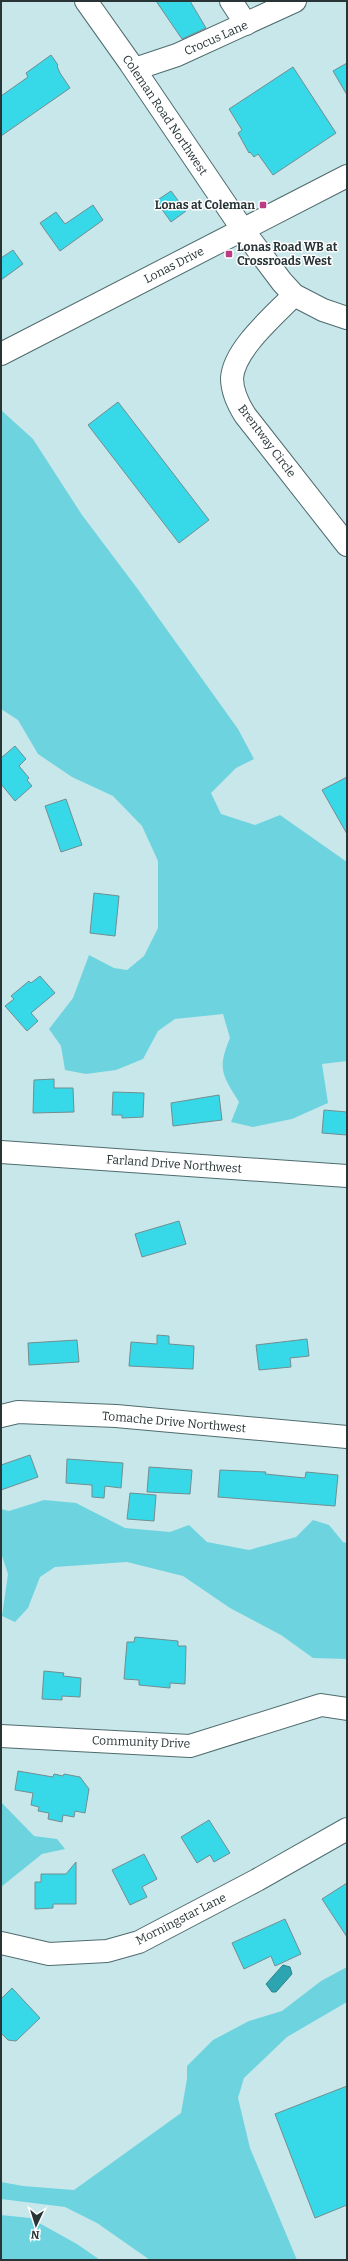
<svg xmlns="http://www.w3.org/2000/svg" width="348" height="2261" viewBox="0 0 348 2261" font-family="Bitter,serif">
<rect width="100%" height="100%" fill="#c8e7ea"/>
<g fill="#6dd4df">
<path d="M1 410 33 439 82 515 137 588 238 729 254 759 236 768 211 793 221 814 255 825 280 815 347 862V1061L322 1064 328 1103 292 1119 253 1127 231 1122 239 1102C222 1075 217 1069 230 1038L223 1014 175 1019 158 1031 143 1059 116 1070 86 1074 65 1070 61 1046 49 1029 73 998 89 955 114 968 127 970 144 956 158 928V861L142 826 113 796 72 777 38 754 18 720 1 709Z"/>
<polygon points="44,1500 76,1503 125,1528 170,1532 189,1525 207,1542 249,1550 296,1537 313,1520 329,1525 343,1542 347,1543 347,1659 313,1658 281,1635 230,1608 183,1576 127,1562 55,1567 40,1577 28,1608 15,1622 2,1616 8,1574 1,1553 1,1509 9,1511"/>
<polygon points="1,1802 34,1836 57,1839 65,1849 42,1854 1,1887"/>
<polygon points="347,1967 347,2002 287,2037 244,2078 238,2098 250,2148 297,2260 150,2260 97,2223 65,2207 1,2199 1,2182 23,2186 74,2190 181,2113 187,2079 187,2066 213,2040 249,2021 282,2011 321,1981"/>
<polygon points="1,2215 30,2218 77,2244 100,2260 1,2260"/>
</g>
<polygon fill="#2ca5b0" stroke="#2b838b" points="283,1965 290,1967 292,1974 276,1992 272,1992 266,1984"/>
<g fill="#37d9e8" stroke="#718e91">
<polygon points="156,1 190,1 206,28 182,39"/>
<polygon points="51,55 58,65 57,66 60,73 70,88 1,136 1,96 28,77 26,73"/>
<polygon points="347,63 347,95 333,71"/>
<polygon points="293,67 336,133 273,175 258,154 254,157 250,152 249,153 238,133 242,130 229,109"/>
<polygon points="171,191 186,211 171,222 156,201"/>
<polygon points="93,205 103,220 60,251 40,223 56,212 65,224"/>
<polygon points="13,250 23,264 1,280 1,258"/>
<polygon points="118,402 209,520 179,543 88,425"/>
<polygon points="15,746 26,759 19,766 29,778 27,780 32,786 15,801 1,784 1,758"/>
<polygon points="347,777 347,834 322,790"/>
<polygon points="66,799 82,845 61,852 45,806"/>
<polygon points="94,893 119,896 115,936 90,933"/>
<polygon points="40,976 55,993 31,1013 38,1021 27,1031 5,1006 14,999 11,996 29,981 31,983"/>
<polygon points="54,1079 54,1088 73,1088 74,1112 33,1113 34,1080"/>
<polygon points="113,1092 144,1093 143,1117 122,1118 122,1115 112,1115"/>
<polygon points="219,1095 222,1120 173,1126 171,1103"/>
<polygon points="324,1110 347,1112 347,1135 322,1133"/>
<polygon points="179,1221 186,1244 142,1257 135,1234"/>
<polygon points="157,1335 169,1336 169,1344 194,1346 193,1369 129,1366 131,1342 157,1344"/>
<polygon points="307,1339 309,1356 290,1358 291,1367 259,1370 256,1345"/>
<polygon points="77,1340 79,1362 29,1365 28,1343"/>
<polygon points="30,1455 38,1477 1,1490 1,1465"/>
<polygon points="67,1459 123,1463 121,1488 105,1486 104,1498 92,1497 92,1485 66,1483"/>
<polygon points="149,1467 192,1470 190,1494 147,1492"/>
<polygon points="220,1470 266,1472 265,1474 305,1478 306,1472 338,1475 335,1506 218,1497"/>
<polygon points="130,1493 156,1495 154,1521 127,1519"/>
<polygon points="135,1637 178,1641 178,1646 186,1646 185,1684 170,1683 170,1688 139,1685 139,1680 124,1679 127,1642 134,1642"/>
<polygon points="44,1671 64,1673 63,1676 81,1678 80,1697 62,1696 62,1700 42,1699"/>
<polygon points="18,1771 53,1777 54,1774 63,1776 64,1774 80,1777 89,1789 85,1813 75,1811 74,1817 63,1815 62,1822 48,1819 49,1813 38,1811 39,1807 31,1805 33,1793 15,1790"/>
<polygon points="209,1820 230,1853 214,1862 210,1855 197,1863 181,1837"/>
<polygon points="144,1854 157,1879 142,1887 147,1897 130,1905 112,1870"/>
<polygon points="76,1862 76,1904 53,1904 53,1908 35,1909 35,1882 41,1882 41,1874 66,1874"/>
<polygon points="347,1883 347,1937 322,1899"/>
<polygon points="285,1919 301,1954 275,1966 271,1956 244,1969 232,1943"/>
<polygon points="12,1988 40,2018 16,2041 8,2040 1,2033 1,1999"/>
<polygon points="347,2086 347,2205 315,2218 275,2114"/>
</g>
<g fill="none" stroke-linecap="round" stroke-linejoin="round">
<g stroke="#4f6b6e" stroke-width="24">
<g id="minor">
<polyline points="86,1 130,63 243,230 282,282 294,295 323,310 347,318"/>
<polyline points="231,1 246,24"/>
<polyline points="135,69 177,55 295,1"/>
<path d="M294 295C275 315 234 349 232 378 232 392 238 404 245 415L347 545"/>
<polyline points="1,354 347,176"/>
<polyline points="1,1152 347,1176"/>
<polyline points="1,1416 18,1412 116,1416 347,1437"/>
<polyline points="1,1736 190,1746 321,1705 347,1709"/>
<polyline points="1,1943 49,1954 107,1951 139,1942 257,1880 347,1829"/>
</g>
</g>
<use href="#minor" stroke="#fff" stroke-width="22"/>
</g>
<g fill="#bc3b84" stroke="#fff" stroke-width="1.5">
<rect x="259" y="201" width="8" height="8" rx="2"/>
<rect x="225" y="250" width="8" height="8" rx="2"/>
</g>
<g text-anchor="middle" stroke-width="3" stroke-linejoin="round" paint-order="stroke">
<g font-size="12" fill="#283436" stroke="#fff">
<text transform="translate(216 38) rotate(-24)" y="4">Crocus Lane</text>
<text transform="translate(165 115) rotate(56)" y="4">Coleman Road Northwest</text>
<text transform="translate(174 265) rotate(-27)" y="4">Lonas Drive</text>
<text transform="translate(267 441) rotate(53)" y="4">Brentway Circle</text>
<text transform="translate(174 1164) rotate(4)" y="4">Farland Drive Northwest</text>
<text transform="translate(174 1422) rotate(5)" y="4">Tomache Drive Northwest</text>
<text transform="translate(141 1742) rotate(2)" y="4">Community Drive</text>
<text transform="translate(181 1919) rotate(-27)" y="4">Morningstar Lane</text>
</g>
<g font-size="12" font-weight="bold" fill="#283436" stroke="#fff" text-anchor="end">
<text x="255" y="209">Lonas at Coleman</text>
<text x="237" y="251" text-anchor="start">Lonas Road WB at<tspan x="237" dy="14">Crossroads West</tspan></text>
</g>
</g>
<rect width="348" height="2261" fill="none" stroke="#283436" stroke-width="4"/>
<g transform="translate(36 2225) rotate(184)" stroke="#ffffff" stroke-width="3" paint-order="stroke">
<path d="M0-3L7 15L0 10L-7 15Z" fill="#283436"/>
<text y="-6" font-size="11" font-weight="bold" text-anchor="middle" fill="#283436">N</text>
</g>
</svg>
